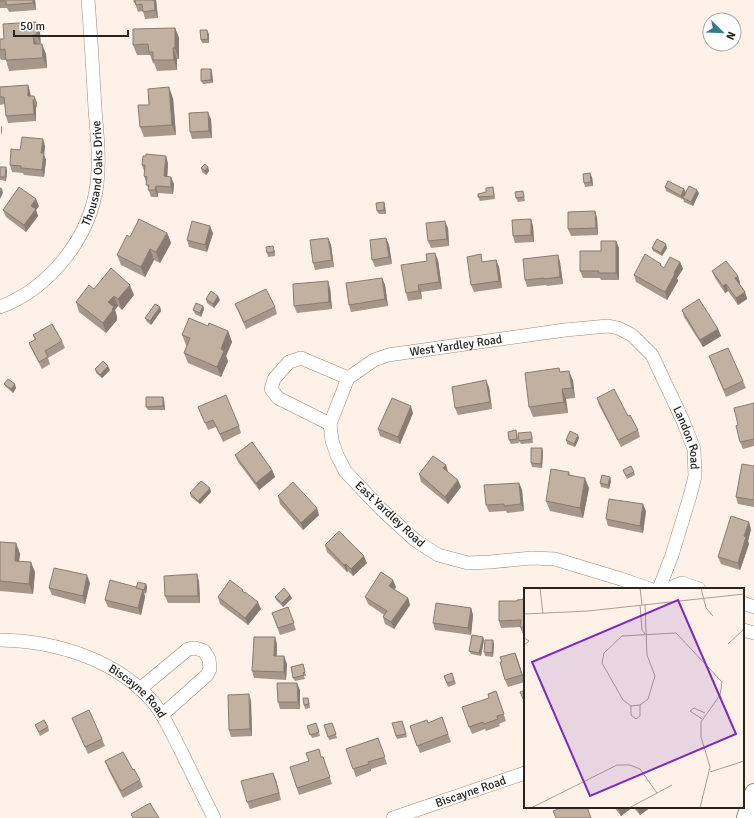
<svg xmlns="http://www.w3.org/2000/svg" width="754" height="818" viewBox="0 0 754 818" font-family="Signika,sans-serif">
<rect width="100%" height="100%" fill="#fdf1e8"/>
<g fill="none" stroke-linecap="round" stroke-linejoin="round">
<g stroke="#9b8a7c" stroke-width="14">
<g id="minor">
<path id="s1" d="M0 307C50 288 90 238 97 184 100 159 97 134 95 109 93 73 91 36 88 0"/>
<polyline points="330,424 278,398 271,389 274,379 289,362 301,358 348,378"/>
<path id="s2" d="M650 589 621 579 555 559 532 558 490 562 468 563 438 555 415 540 380 508 345 471 337 455 332 441 330 424 348 378 374 360 388 355 565 330 608 326 618 328 632 335 652 355 683 421 694 449 695 476 690 496 672 555 659 589"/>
<polyline points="667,589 682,583 699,589"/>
<polyline points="743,603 754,607"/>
<polyline points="743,630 754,633"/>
<path id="s3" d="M0 640C55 641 116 659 153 702 164 715 171 732 179 747 191 771 202 794 214 818"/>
<polyline points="140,689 188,649 195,648 204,651 209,659 210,669 207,675 162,715"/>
<path id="s4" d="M393 818 525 773"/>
</g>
</g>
<g stroke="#9b8a7c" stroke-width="20">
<polyline id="secondary" points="746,818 754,793"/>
</g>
<use href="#minor" stroke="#fff" stroke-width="13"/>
<use href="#secondary" stroke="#fff" stroke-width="18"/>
</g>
<g fill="#a7978a">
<polygon points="0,0 35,0 36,10 9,12 7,8 0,8"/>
<polygon points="133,0 156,0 158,18 145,19 143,11 138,12 135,3 134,3"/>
<polygon points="36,22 40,32 40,44 46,54 47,68 9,71 6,60 1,60 0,58 0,39 4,39"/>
<polygon points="175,28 179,38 179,59 177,59 177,70 157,71 154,63 153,63 150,55 137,55 133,45"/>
<polygon points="209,34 209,43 202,43 201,40"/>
<polygon points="211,69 212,72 213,83 203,84 201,81"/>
<polygon points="28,85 30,92 31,96 34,96 37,103 37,107 36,107 36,121 8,123 6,116 5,104 0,105 0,87"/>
<polygon points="173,98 176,135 144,137 140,127 149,105"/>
<polygon points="211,119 212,138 192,139 190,132"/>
<polygon points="45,146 44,155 46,160 44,177 24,175 23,173 12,172 10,165 20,150"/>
<polygon points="168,163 167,177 174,184 173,194 158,193 158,197 151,197 144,176 144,171 142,165"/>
<polygon points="0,167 6,167 7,171 6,181 0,180"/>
<polygon points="208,167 209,171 206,175 202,172 201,168"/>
<polygon points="592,177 593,186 585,187 584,183"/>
<polygon points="665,187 684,189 686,193 682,199 666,191"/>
<polygon points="494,191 495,199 480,201 478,197 486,192"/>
<polygon points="523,191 525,201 518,202 516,198"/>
<polygon points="699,193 693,206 684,202 683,198"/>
<polygon points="384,202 385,206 386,214 379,214 377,211"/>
<polygon points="39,206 36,210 38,216 26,232 6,217 3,210"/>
<polygon points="595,211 597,218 598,235 571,236 568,229"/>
<polygon points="533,226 534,242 515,243 513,236"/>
<polygon points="448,228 449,246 431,248 428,241"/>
<polygon points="167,233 171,243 160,263 154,260 145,277 121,265 117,255 130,237"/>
<polygon points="213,233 207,252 189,247 187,240"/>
<polygon points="328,238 331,245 334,267 315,270 313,263"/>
<polygon points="386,238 389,245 392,264 375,267 372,260"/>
<polygon points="616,241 619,248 619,280 601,280 600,278 583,278 580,271 601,251"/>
<polygon points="652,248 667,248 662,256 653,251"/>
<polygon points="275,250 275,256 268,257 267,253"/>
<polygon points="558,255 560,262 563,284 547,286 546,285 527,287 525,280"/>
<polygon points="438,260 442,289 421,292 422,299 408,301 406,293"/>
<polygon points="496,260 499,267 502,288 474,292 471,285 484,262"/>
<polygon points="680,262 683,269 677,278 678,281 667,300 636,282 634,275 661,264 662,267 664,268"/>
<polygon points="712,271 738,276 740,283 739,284 745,292 747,299 738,305 728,291 725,293 715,278"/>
<polygon points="382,278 385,285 388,306 351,312 349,305"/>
<polygon points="330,288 332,309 297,313 294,306"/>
<polygon points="94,289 134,295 122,310 118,306 115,310 117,317 117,320 106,333 79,312 76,302"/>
<polygon points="206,299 220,300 214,308 207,303"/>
<polygon points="235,304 275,307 277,314 246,329 238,311"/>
<polygon points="203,306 204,309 201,317 195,314 193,310"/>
<polygon points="160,307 161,311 151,325 147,322 145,318"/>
<polygon points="682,310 718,329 721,336 703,347 684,317"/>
<polygon points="208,326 228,331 232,342 226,356 228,361 221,377 188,363 184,353 187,346 186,345 182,335"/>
<polygon points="33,335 62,341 65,348 48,358 50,364 42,369 32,350 29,343 35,340"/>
<polygon points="709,356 743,381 746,388 726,397"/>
<polygon points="559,368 560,372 569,371 573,381 575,398 566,399 568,413 533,417 529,407"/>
<polygon points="95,369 110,370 102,378 96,373"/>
<polygon points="4,384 16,388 13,393 6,387"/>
<polygon points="489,387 492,409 458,415 455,408"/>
<polygon points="163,397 164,400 165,410 148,410 146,407"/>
<polygon points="597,398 628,416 638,430 640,437 621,447 599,405"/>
<polygon points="754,403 754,446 743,449 740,442 738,425"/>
<polygon points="198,407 239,426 241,433 223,442 216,427 208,430"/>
<polygon points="413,413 400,444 380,436 378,429"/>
<polygon points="517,434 519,443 511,444 509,440"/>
<polygon points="532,435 533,443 521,444 519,441"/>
<polygon points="579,438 575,447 567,444 566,440"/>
<polygon points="542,448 543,452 542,468 532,467 531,463"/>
<polygon points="235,455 272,470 275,477 259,490 238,462"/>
<polygon points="446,465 448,472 461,487 448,504 421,482 419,474"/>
<polygon points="754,466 754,507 738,504 736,497"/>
<polygon points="623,470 634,472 635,475 627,479"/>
<polygon points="569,472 570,475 589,488 583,518 550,511 546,501"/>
<polygon points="610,477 611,481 609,489 601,487 600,483"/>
<polygon points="519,483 522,490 524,511 507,513 506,511 489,512 486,505"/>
<polygon points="211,492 200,504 191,497 190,493"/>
<polygon points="278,496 319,515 303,530 280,504"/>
<polygon points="646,511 643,533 608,526 606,519"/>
<polygon points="751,529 748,541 749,544 740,570 721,564 718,557"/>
<polygon points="0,542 16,543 20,554 19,561 35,572 33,594 0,591"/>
<polygon points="325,545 367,563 353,576 348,571 347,572 327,552"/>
<polygon points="199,581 200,603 168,603 165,596"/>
<polygon points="90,583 85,604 52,595 49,588"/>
<polygon points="146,584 147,587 146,594 144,593 145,597 141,615 108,607 105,600"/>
<polygon points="396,587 394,589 408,598 410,605 394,629 385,624 383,617 384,615 368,604 365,597"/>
<polygon points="244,592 261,609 248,625 220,604 218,597"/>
<polygon points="275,597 292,598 283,607 276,600"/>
<polygon points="525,599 525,634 523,634 520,627 501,628 499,621 517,601"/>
<polygon points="288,607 296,630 280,635 272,613"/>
<polygon points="471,608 473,615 471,635 435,630 433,623"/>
<polygon points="483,637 484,640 481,656 471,654 469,651"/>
<polygon points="277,644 277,656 287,664 286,680 254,678 252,671"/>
<polygon points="494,644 493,657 485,656 484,652"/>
<polygon points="515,653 525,682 508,687 505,680"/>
<polygon points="304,668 306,676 304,676 305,679 295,681 293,678"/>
<polygon points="452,673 456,684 448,687 444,676"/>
<polygon points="300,690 300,709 280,709 278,702"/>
<polygon points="496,691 506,721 499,724 500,726 486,731 485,729 472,734 469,727 489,698"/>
<polygon points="251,701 252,736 231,737 229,730"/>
<polygon points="309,701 310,708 305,709 304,705"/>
<polygon points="442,717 451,742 420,753 410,726 428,723"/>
<polygon points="72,718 102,739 105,746 88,754"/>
<polygon points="402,721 407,737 397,739 396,736"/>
<polygon points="316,723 320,736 312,738 307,726"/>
<polygon points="332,723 337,738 329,740 324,725"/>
<polygon points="35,725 48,727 49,731 40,736"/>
<polygon points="378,738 387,764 371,769 371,771 356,777 346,749"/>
<polygon points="322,757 323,757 332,784 299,795 290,767"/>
<polygon points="105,761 133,770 140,780 143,787 123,798 108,769"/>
<polygon points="276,780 281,800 250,809 247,802"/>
<polygon points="614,807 633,807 621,816"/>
<polygon points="633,807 651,807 640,815"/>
</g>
<g fill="#887b71">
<polygon points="33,0 35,0 36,10 33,3"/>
<polygon points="154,0 156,0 158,18 155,10"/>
<polygon points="36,22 40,32 41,45 37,35"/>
<polygon points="175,28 179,38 179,59 175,48"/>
<polygon points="207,30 209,34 209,43 208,39"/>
<polygon points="33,35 37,45 34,44"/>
<polygon points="42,44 46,54 47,68 43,58"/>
<polygon points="173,48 177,59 177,70 174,60"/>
<polygon points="211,69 212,72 213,83 211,80"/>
<polygon points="28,85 30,92 31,103 28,96"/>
<polygon points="169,87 173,98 176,135 172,125"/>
<polygon points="34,96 37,103 37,107 35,100"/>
<polygon points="33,100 36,107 36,121 34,114"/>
<polygon points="208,112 211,119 212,138 209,131"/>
<polygon points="1,125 2,128 2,135 1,131"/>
<polygon points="43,139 45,146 44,155 46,160 44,177 42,170 41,153"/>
<polygon points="166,156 168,163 167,183 164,176"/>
<polygon points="6,167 7,171 6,181 5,177"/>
<polygon points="208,167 209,171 206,175 205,171"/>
<polygon points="590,173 592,177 593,186 591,182"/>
<polygon points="171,177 174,184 173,194 171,187"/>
<polygon points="156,186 158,193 158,197 155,190"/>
<polygon points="2,189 3,193 0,199 0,193"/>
<polygon points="684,189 686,193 682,199 681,196"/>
<polygon points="697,190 699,193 693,206 691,202"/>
<polygon points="36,199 39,206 36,210 38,216 26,232 24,225 31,206"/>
<polygon points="384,202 385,206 386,214 384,210"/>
<polygon points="595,211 597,218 598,235 596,228"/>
<polygon points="531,219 533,226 534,242 531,235"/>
<polygon points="445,221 448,228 449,246 447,239"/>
<polygon points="210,226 213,233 207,252 205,245"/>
<polygon points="167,233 171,243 160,263 156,252"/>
<polygon points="328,238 331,245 334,267 332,260"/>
<polygon points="386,238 389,245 392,264 389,257"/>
<polygon points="616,241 619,248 619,280 616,273"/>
<polygon points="666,244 667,248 662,256 661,253"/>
<polygon points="150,249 154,260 145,277 141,267"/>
<polygon points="435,253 438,260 442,289 439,282"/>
<polygon points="558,255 560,262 563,284 560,277"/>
<polygon points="496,260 499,267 502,288 499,281"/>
<polygon points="680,262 683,269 677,278 678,281 667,300 665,292 674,273"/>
<polygon points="738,276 740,283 737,285 735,278"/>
<polygon points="382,278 385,285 388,306 385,299"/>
<polygon points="328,281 330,288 332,309 329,302"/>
<polygon points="726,284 728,291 725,293 723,286"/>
<polygon points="130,285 134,295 122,310 118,299"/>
<polygon points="418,285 421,292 422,299 419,291"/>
<polygon points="745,292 747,299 738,305 736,298"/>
<polygon points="114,296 118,306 115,310 117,317 117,320 106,333 103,323 108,302"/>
<polygon points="218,296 220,300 214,308 213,304"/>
<polygon points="203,306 204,309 201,317 200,313"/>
<polygon points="160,307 161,311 151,325 150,321"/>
<polygon points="718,329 721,336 703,347 700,340"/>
<polygon points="228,331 232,342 226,356 228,361 221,377 217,367 221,349"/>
<polygon points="108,366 110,370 102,378 100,375"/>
<polygon points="569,371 573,381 575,398 572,388"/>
<polygon points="486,380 489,387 492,409 490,402"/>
<polygon points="15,384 16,388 13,393 11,389"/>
<polygon points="562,389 566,399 568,413 564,402"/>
<polygon points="163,397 164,400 165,410 163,406"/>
<polygon points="411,406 413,413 400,444 398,437"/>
<polygon points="578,435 579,438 575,447 574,444"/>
<polygon points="542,448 543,452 542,468 541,464"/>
<polygon points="446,465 448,472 443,468"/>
<polygon points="272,470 275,477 259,490 256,483"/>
<polygon points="610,477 611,481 609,489 608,485"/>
<polygon points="585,478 589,488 583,518 580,508"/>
<polygon points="458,480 461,487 448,504 445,497"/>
<polygon points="519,483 522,490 524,511 521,504"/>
<polygon points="210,488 211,492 200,504 198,501"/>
<polygon points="643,504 646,511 643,533 640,526"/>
<polygon points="317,508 319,515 303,530 301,523"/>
<polygon points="749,522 751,529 748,541 749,544 740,570 738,563 744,536"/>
<polygon points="16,543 20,554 18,571 15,561"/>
<polygon points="364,556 367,563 353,576 351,569"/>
<polygon points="31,562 35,572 33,594 29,584"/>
<polygon points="346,564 348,571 347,572 344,565"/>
<polygon points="197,574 199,581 200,603 198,596"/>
<polygon points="87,575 90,583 85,604 83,596"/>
<polygon points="393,580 396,587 392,593 389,586"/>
<polygon points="146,584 147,587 146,594 144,590"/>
<polygon points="143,589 145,597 141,615 138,608"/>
<polygon points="290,595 292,598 283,607 282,603"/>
<polygon points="408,598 410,605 394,629 391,622"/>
<polygon points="258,602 261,609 248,625 245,618"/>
<polygon points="471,608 473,615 471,635 468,628"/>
<polygon points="275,637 277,644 276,663 274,656"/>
<polygon points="483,637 484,640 481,656 479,653"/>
<polygon points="493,640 494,644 493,657 492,653"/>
<polygon points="515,653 518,660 525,682 522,675"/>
<polygon points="284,656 287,664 286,680 284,672"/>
<polygon points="297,683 300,690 300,709 298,702"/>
<polygon points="249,694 251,701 252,736 250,729"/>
<polygon points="273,773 276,780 281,800 279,793"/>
<polygon points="621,807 633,807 621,816 618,809"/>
<polygon points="638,807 651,807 640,815 637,808"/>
</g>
<g fill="#c2b0a1" stroke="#887b71">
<polygon points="0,0 33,0 33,3 6,5 6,1 0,1"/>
<polygon points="135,0 154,0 155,10 143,12 142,4 136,5"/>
<polygon points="36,22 37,35 33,35 34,44 42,44 43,58 6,60 5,49 0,50 0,39 4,39 3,24"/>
<polygon points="175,28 175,48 173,48 174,60 153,60 153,52 149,52 148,44 133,45 133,29"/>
<polygon points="200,30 207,30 208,39 201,40"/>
<polygon points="201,69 211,69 211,80 201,81"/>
<polygon points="28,85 28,96 34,96 35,100 33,100 34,114 6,116 4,97 0,97 0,87"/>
<polygon points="169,87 172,125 140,127 138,105 149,105 148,89"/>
<polygon points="208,112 209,131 190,132 189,113"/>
<polygon points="22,137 43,139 41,153 44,153 42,170 21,168 21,166 10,165 11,149 20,150"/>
<polygon points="146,154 166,156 164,176 171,177 171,187 156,186 155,190 148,190 149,185 146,185 147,177 144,176 145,165 142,165 143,156 146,156"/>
<polygon points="205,164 208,167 205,171 201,168"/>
<polygon points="0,167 6,167 5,177 0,177"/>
<polygon points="590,173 591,182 584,183 583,174"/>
<polygon points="668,181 684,189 681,196 665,187"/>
<polygon points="689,186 697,190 691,202 683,198"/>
<polygon points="19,187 36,199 31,206 36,209 24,225 3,210"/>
<polygon points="493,187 494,196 478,197 478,194 486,192 486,188"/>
<polygon points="0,188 2,189 0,193"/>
<polygon points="523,191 524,197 516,198 515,192"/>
<polygon points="384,202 384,210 377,211 376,203"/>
<polygon points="595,211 596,228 568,229 568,212"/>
<polygon points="139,219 167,233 156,252 150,249 141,267 117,255 127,235 130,237"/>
<polygon points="531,219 531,235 513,236 512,220"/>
<polygon points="192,221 210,226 205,245 187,240"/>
<polygon points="445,221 447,239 428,241 426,223"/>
<polygon points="328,238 332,260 313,263 310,240"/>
<polygon points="386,238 389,257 372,260 370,240"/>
<polygon points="657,239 666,244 661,253 652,248"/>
<polygon points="601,241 616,241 616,273 598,273 599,271 580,271 580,251 601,251"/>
<polygon points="273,246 274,252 267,253 266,247"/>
<polygon points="435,253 439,282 418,285 419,291 406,293 401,265 427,261 426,254"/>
<polygon points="481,254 482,262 496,260 499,281 471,285 467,257"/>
<polygon points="645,254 661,264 660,265 664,268 670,257 680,262 674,273 675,274 665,292 634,275"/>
<polygon points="558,255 560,277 544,279 544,278 525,280 523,259"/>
<polygon points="726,261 738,276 735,278 745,292 736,298 726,284 723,286 712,271"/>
<polygon points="111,268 130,285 118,299 114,296 108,302 114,307 112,309 113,310 103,323 76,302 89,285 94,289"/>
<polygon points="382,278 385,299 349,305 346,283"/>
<polygon points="328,281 329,302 294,306 293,284"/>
<polygon points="266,289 275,307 244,322 235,304"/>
<polygon points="211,291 218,296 213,304 206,299"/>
<polygon points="699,299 718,329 700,340 682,310"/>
<polygon points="196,303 203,306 200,313 193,310"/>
<polygon points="155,304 160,307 150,321 145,318"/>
<polygon points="189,318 208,326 209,323 228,331 221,349 224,351 217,367 184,353 190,338 182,335"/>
<polygon points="52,324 62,341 45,351 48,357 39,362 29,343 36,339 33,335"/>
<polygon points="728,348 743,381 724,390 709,356"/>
<polygon points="103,361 108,366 100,375 95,369"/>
<polygon points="559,368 560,372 569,371 572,388 562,389 564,402 529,407 525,373"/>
<polygon points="8,379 15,384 11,389 4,384"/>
<polygon points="486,380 490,402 455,408 452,387"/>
<polygon points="614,389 628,416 630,415 638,430 618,440 597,398"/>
<polygon points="226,395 239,426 220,434 213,420 205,423 198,407"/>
<polygon points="146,397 163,397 163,406 146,407"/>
<polygon points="392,398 411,406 398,437 378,429"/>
<polygon points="754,403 754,439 740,442 736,426 738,425 734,408"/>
<polygon points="516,430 517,439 509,440 508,432"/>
<polygon points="570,431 578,435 574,444 566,440"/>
<polygon points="531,432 532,439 519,441 518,433"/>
<polygon points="252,442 272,470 256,483 235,455"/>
<polygon points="531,448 542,448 541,464 531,463"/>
<polygon points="433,456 446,465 443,468 458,480 445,497 419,474"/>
<polygon points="742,464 754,466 754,500 736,497"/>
<polygon points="631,466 634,472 626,476 623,470"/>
<polygon points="551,469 569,472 568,475 585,478 580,508 546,501"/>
<polygon points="602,475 610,477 608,485 600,483"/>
<polygon points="201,481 210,488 198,501 190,493"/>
<polygon points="293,482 317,508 301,523 278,496"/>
<polygon points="519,483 521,504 504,506 504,504 486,505 484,485"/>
<polygon points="609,499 643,504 640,526 606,519"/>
<polygon points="731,516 749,522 744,536 746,537 738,563 718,557"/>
<polygon points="339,531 364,556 351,569 346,564 344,565 325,545"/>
<polygon points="0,542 16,543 15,561 31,562 29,584 0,581"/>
<polygon points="54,568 87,575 83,596 49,588"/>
<polygon points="381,572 393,580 389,586 408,598 391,622 383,617 387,611 365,597"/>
<polygon points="197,574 198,596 165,596 164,576"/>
<polygon points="110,580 143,589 138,608 105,600"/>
<polygon points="230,580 243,590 242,591 245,593 245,592 258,602 245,618 218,597"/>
<polygon points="138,582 146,584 144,590 136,588"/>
<polygon points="284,588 290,595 282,603 275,597"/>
<polygon points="525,599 525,627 520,627 521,620 499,621 499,601 517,601 517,600"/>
<polygon points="436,603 471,608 468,628 433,623"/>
<polygon points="288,607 294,623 278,628 272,613"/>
<polygon points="472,635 483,637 479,653 469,651"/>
<polygon points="254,637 275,637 274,656 284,656 284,672 252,671"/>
<polygon points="485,640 493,640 492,653 484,652"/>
<polygon points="515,653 522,675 505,680 500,662 502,662 500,657"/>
<polygon points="303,664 305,672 303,673 304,675 293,678 291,667"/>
<polygon points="452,673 454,681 447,683 444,676"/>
<polygon points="277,683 297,683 298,702 278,702"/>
<polygon points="525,690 525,703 520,692"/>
<polygon points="496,691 504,714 497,716 498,719 484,724 483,722 469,727 462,707 489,698 488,694"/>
<polygon points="249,694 250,729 229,730 228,695"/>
<polygon points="303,698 308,698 309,704 304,705"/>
<polygon points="89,710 102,739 85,747 72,718"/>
<polygon points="442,717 448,734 417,746 410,726 427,720 428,723"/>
<polygon points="44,720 48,727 39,732 35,725"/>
<polygon points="402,721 406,734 396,736 392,723"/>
<polygon points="316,723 319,732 310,735 307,726"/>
<polygon points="332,723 336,734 328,737 324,725"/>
<polygon points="378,738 385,757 368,762 369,764 353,769 346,749"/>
<polygon points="319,749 321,757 323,757 330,777 297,788 290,767 309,761 306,753"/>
<polygon points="123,752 133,770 134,769 140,780 121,791 105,761"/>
<polygon points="273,773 279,793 247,802 241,781"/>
<polygon points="150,803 159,818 133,818 131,814"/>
<polygon points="564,807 587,807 591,818 556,818 553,811"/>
</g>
<g text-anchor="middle" stroke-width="3" stroke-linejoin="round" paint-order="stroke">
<g font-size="12" fill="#29231d" stroke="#fff">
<text dy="4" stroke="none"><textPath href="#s1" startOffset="174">Thousand Oaks Drive</textPath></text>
<text dy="4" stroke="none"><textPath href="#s2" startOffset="558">West Yardley Road</textPath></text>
<text dy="4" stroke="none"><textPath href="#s2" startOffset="856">Landon Road</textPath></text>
<text transform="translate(390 514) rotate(43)" y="4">East Yardley Road</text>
<text dy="4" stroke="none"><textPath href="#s3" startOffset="151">Biscayne Road</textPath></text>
<text dy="4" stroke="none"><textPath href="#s4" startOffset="82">Biscayne Road</textPath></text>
</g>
</g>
<g transform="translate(524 588)">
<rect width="220" height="220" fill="#fdf1e8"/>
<path fill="none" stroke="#a89f97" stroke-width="1" d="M16 0 19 26M116 0 118 17M177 0 182 20 189 28M116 17 118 42 121 46M0 26 64 23 220 6M0 50 5 53 0 57M204 56 220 41M116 117 107 118 99 112 78 75 80 65 98 48 152 45 198 94 196 107 177 134V149L186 179 176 220M116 117 124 111 131 88 123 67 121 17M107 118V127L112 131 116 128V117M178 131 166 123 170 120 181 125M186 184 220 173M7 220 93 177H106L116 181 133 205M105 220 148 197"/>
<path fill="#7b2cbf" fill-opacity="0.15" stroke="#7b2cbf" stroke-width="2" d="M154 12 212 146 66 208 8 74Z"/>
<rect width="220" height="220" fill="none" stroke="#29231d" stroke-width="2"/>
</g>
<g transform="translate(722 32) rotate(113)"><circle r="19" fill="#ffffff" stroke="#a9a7a5"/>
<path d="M0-3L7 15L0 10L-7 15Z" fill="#357a88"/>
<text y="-6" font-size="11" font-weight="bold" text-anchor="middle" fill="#29231d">N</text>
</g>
<path d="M14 30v6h114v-6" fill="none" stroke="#29231d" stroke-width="2"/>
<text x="20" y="30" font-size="12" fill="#29231d" stroke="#ffffff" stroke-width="3" paint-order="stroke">50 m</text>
</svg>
